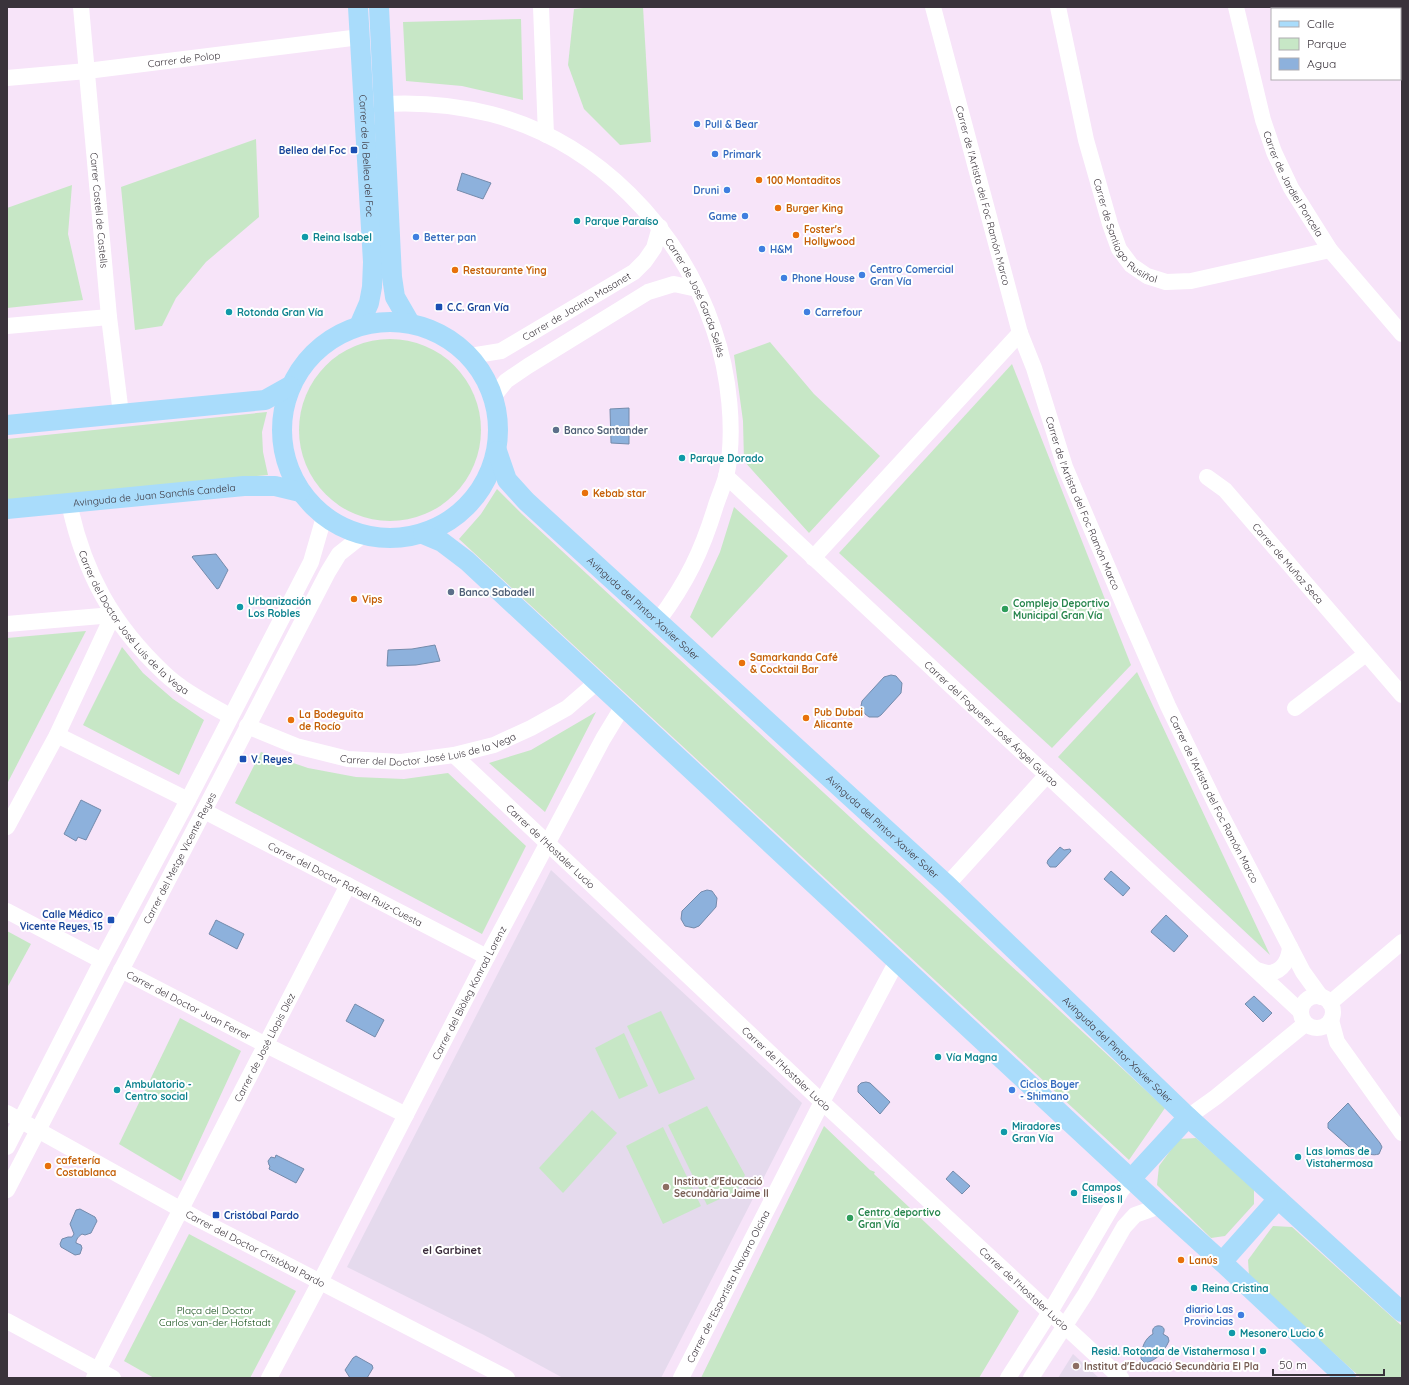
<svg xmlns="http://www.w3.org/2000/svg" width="1409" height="1385" viewBox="0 0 1409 1385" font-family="Quicksand,sans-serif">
<rect width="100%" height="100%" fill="#f7e4f9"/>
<g fill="#e5daed">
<polygon points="551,870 802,1103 661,1378 563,1378 484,1335 347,1267"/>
<polygon points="1073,1354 1099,1378 1058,1378"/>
</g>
<g fill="#c7e7c6">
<polygon points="592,7 643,7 651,142 620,145 584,109 568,65 574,9"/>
<polygon points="521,19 523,100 462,86 406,81 403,22"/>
<polygon points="256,139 259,217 206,262 176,298 162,326 135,330 121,187"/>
<polygon points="72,185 68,234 83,300 7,308 7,208"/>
<circle cx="390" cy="430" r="91"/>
<polygon points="770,342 814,394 880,456 809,533 744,461 743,421 734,355"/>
<polygon points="1012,364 1131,665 1052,748 839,553"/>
<polygon points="267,412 262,432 263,452 268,475 7,500 7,439"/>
<polygon points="497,489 522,514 1165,1108 1129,1160 459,539 481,514"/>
<polygon points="734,507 788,556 712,638 690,617 720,552"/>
<polygon points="86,631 7,784 7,638"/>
<polygon points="122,647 143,673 173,699 204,720 179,775 83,725"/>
<polygon points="1137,672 1270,955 1058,757"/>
<polygon points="596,712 545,812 489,763 531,750"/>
<polygon points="261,752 308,768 356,777 404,779 448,773 526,846 482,934 235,803"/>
<polygon points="7,931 31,944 7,988"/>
<polygon points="661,1011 695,1079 659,1094 627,1026"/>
<polygon points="180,1018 241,1051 181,1181 119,1144"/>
<polygon points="624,1033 648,1086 619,1099 595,1048"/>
<polygon points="707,1106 745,1175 737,1191 707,1205 668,1125"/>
<polygon points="592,1110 617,1133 563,1193 539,1168"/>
<polygon points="824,1126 870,1170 875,1172 874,1174 1019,1311 979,1378 701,1378"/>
<polygon points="663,1127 701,1206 663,1224 626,1146"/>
<polygon points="1196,1138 1254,1189 1254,1204 1225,1236 1211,1238 1157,1185 1159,1166 1179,1139"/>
<polygon points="1273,1226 1292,1227 1402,1326 1402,1378 1361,1378 1249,1276 1248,1260"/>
<polygon points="189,1234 296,1291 250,1378 154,1378 124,1361"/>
</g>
<g fill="#8db1dc" stroke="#748bac">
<polygon points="462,173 491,183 483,199 457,190"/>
<polygon points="629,408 629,444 611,443 610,409"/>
<polygon points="216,554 228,570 219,588 217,589 192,557 193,556"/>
<polygon points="435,645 440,661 416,665 387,666 388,650 412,649"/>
<polygon points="891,675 896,676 902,683 901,693 881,715 878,717 869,717 865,714 861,706 862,701 884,677"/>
<polygon points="81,800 101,810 86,840 78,837 76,841 64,834"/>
<polygon points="1060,847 1064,850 1070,849 1071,851 1056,867 1050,867 1047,863 1048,860"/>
<polygon points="1111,871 1130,888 1123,896 1104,879"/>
<polygon points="707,890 712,891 717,898 716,907 699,926 694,928 685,926 681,919 682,911 701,892"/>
<polygon points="1166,915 1188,936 1174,952 1151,932 1152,930"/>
<polygon points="216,920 244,934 237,949 209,934"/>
<polygon points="1254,996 1272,1013 1263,1022 1245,1004"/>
<polygon points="355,1004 384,1020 375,1037 346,1021"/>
<polygon points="866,1082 870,1083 890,1102 880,1114 858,1092 858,1086 861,1083"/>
<path d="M1348 1103 1380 1143 1382 1147 1379 1154C1372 1156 1368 1154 1364 1149L1357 1153 1355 1152 1328 1128V1123Z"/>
<polygon points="276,1155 304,1169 296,1183 269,1169 270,1166 269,1165 268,1161 271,1157 275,1158"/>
<polygon points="953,1171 970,1186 962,1194 946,1179"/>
<path d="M80 1209 95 1217 97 1221 91 1233 85 1235 82 1234C79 1236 76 1239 76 1243L81 1245 82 1248 80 1254 75 1255 61 1247 60 1244 62 1239 68 1237H72L74 1234 70 1224 76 1210Z"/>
<path d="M1157 1326C1163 1325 1166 1329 1163 1334L1168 1337 1169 1341C1164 1352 1156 1361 1145 1363L1141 1359C1141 1348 1145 1338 1153 1334 1152 1330 1153 1327 1157 1326Z"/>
<polygon points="356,1356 372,1365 373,1368 367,1378 350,1378 345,1370 353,1358"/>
</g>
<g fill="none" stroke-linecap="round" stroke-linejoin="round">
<g stroke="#fff" stroke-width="16">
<path id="s1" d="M81 7 109 317 121 414"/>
<polyline points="541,7 546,135"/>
<path id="s2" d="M933 7 1020 333 1034 368 1065 467 1129 617 1168 706 1217 807 1290 947 1303 972 1321 997"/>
<path id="s3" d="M1058 7 1086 140 1110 224 1119 249 1131 265 1147 276 1166 282 1191 281 1330 250"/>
<path id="s4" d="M1236 7 1263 120 1274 152 1291 188 1330 250 1402 334"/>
<path id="s5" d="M7 78 87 71 360 37"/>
<path id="s6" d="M384 104C420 102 455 105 491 114 597 142 680 228 714 330 729 373 736 433 726 477 723 487 719 496 716 505 702 551 687 582 658 621"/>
<polyline points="7,326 109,317"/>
<path id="s7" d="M470 356 501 351 634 272 645 261 654 248 660 227"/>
<polyline points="494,396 506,381 528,366 648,292 674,284 697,289"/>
<path id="s8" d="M726 476 1301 1012"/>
<path id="s9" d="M1207 477 1225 490 1402 695"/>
<path id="s10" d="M69 503C84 573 112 624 164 673 183 691 207 703 230 716"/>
<polyline points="813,558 1020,333"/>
<polyline points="7,624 113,615 57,735 7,827"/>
<polyline points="1295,708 1366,654"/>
<path id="s11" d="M247 726 296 746 348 759 401 762 454 755 494 745 531 728 567 708 597 682"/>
<polyline points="57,735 188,800"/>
<path id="s12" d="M454 755 822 1102 1121 1378"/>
<path id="s13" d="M204 811 487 957"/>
<polyline points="947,885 1047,775"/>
<polyline points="7,911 102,961"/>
<path id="s14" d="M121 970 266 1045 406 1115"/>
<path d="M1257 970C1261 971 1266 973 1270 973 1283 971 1289 959 1290 947"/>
<circle cx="1317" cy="1012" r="16"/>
<polyline points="1330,1003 1402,942"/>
<polyline points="1331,1020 1337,1042 1402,1133"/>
<path id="s15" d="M7 1113 198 1219 507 1378"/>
<polyline points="1188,1117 1216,1097 1305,1024"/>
<polyline points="7,1147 102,961 188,800 311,562 324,517"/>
<path id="s16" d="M7 1190C115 984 220 777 328 572L339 554 363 535"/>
<polyline points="7,1321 113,1378"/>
<path id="s17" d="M94 1378 348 885"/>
<path id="s18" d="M269 1378 320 1282 487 957 603 739 623 706"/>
<path id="s19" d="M681 1378 822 1102 897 961"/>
<polyline points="1008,1378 1050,1312 1121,1191 1131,1179"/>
<polyline points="1031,1378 1086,1293 1124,1227 1135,1215 1160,1206"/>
</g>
<g stroke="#a9dcfb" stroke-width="20">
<path id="s20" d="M358 7 373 262 372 287 369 303 359 326"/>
<polyline points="379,7 392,277 395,297 410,323"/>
<circle cx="390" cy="430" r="108"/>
<polyline points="7,425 265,400 290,386"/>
<path id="s21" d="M497 451 507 480 526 501 947 885 1188 1117 1402 1312"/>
<path id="s22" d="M7 509 244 486H275L300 492"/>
<polyline points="423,534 442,542 467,561 1160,1206 1222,1262 1346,1378"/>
<polyline points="1131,1179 1188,1117"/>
<polyline points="1222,1262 1278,1199"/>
</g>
</g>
<g fill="#3f7fe0" stroke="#fff" stroke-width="1.5">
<circle cx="697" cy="124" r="4"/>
<circle cx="715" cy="154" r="4"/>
<circle cx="727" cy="190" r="4"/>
<circle cx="745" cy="216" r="4"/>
<circle cx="416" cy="237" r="4"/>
<circle cx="762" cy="249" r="4"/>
<circle cx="862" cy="275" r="4"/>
<circle cx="784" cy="278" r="4"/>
<circle cx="807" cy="312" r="4"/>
<circle cx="1012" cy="1090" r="4"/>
<circle cx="1241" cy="1315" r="4"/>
</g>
<g fill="#1a4fb4" stroke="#fff" stroke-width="1.5">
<rect x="350" y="146" width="8" height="8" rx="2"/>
<rect x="435" y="303" width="8" height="8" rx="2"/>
<rect x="239" y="755" width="8" height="8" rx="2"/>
<rect x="107" y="916" width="8" height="8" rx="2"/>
<rect x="212" y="1211" width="8" height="8" rx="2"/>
</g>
<g fill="#e8710a" stroke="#fff" stroke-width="1.5">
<circle cx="759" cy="180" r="4"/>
<circle cx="778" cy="208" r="4"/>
<circle cx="796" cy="235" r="4"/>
<circle cx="455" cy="270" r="4"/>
<circle cx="585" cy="493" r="4"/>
<circle cx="354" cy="599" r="4"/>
<circle cx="742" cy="663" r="4"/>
<circle cx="806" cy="718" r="4"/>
<circle cx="291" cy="720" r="4"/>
<circle cx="48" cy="1166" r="4"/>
<circle cx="1181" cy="1260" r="4"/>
</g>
<g fill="#0f9aa8" stroke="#fff" stroke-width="1.5">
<circle cx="577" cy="221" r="4"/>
<circle cx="305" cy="237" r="4"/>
<circle cx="229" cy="312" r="4"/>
<circle cx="682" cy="458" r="4"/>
<circle cx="240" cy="607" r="4"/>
<circle cx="938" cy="1057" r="4"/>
<circle cx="117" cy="1090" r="4"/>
<circle cx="1004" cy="1132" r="4"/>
<circle cx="1298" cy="1157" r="4"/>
<circle cx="1074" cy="1193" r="4"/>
<circle cx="1194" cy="1288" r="4"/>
<circle cx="1232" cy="1333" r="4"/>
<circle cx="1263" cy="1351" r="4"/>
</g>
<g fill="#5c6f8a" stroke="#fff" stroke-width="1.5">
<circle cx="556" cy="430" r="4"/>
<circle cx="451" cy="592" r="4"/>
</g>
<g fill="#2e9e5b" stroke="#fff" stroke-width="1.5">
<circle cx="1005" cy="609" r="4"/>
<circle cx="850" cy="1218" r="4"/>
</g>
<g fill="#8d6e63" stroke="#fff" stroke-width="1.5">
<circle cx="666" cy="1187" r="4"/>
<circle cx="1076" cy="1366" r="4"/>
</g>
<g text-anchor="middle" stroke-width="4" stroke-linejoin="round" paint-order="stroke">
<g font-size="10" fill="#3a333b" stroke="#fff">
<text dy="4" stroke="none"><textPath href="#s5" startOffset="178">Carrer de Polop</textPath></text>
<text dy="4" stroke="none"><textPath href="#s20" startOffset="149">Carrer de la Bellea del Foc</textPath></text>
<text dy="4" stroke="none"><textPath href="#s4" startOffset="187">Carrer de Jardiel Poncela</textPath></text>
<text dy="4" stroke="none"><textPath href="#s2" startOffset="195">Carrer de l'Artista del Foc Ramón Marco</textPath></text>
<text dy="4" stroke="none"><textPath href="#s1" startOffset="204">Carrer Castell de Castells</textPath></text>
<text dy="4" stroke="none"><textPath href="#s3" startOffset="238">Carrer de Santiago Rusiñol</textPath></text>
<text dy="4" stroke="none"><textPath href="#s6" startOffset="394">Carrer de José García Sellés</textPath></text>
<text dy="4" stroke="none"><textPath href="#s7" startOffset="119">Carrer de Jacinto Masanet</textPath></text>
<text dy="4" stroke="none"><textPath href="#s22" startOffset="148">Avinguda de Juan Sanchís Candela</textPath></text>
<text dy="4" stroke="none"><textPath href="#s2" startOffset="519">Carrer de l'Artista del Foc Ramón Marco</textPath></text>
<text dy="4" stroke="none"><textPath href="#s9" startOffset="119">Carrer de Muñoz Seca</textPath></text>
<text dy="4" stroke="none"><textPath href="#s21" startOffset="218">Avinguda del Pintor Xavier Soler</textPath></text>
<text dy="4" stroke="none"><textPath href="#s10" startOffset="139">Carrer del Doctor José Luis de la Vega</textPath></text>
<text dy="4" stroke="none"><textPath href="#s8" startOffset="363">Carrer del Foguerer José Ángel Guirao</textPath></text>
<text dy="4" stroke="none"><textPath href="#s11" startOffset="188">Carrer del Doctor José Luis de la Vega</textPath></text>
<text dy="4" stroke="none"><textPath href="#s2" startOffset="843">Carrer de l'Artista del Foc Ramón Marco</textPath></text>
<text dy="4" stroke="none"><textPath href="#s21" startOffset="542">Avinguda del Pintor Xavier Soler</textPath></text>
<text dy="4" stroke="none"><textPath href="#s12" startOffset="133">Carrer de l'Hostaler Lucio</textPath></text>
<text dy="4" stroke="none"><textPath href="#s16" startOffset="374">Carrer del Metge Vicente Reyes</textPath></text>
<text dy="4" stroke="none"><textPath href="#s13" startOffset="159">Carrer del Doctor Rafael Ruiz-Cuesta</textPath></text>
<text dy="4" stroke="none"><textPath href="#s18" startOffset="434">Carrer del Biòleg Konrad Lorenz</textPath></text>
<text dy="4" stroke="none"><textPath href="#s14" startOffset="76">Carrer del Doctor Juan Ferrer</textPath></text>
<text dy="4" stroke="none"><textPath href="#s17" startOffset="372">Carrer de José Llopis Díez</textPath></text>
<text dy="4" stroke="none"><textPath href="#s21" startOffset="866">Avinguda del Pintor Xavier Soler</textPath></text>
<text dy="4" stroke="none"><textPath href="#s12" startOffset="457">Carrer de l'Hostaler Lucio</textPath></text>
<text dy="4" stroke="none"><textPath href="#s15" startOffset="283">Carrer del Doctor Cristóbal Pardo</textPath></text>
<text dy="4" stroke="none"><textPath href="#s19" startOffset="103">Carrer de l'Esportista Navarro Olcina</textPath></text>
<text dy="4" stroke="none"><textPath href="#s12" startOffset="781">Carrer de l'Hostaler Lucio</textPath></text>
</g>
<g font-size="10" font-weight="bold" fill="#366cbe" stroke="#fff" text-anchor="start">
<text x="705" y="128">Pull &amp; Bear</text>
<text x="723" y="158">Primark</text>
<text x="719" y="194" text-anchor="end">Druni</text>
<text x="737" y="220" text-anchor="end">Game</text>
<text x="424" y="241">Better pan</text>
<text x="770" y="253">H&amp;M</text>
<text x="870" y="273">Centro Comercial<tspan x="870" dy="12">Gran Vía</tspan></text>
<text x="792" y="282">Phone House</text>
<text x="815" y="316">Carrefour</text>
<text x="1020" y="1088">Ciclos Boyer<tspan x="1020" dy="12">- Shimano</tspan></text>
<text x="1233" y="1313" text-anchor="end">diario Las<tspan x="1233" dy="12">Provincias</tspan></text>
</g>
<g font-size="10" font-weight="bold" fill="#164399" stroke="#fff" text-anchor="start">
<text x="346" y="154" text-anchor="end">Bellea del Foc</text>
<text x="447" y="311">C.C. Gran Vía</text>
<text x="251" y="763">V. Reyes</text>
<text x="103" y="918" text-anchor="end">Calle Médico<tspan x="103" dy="12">Vicente Reyes, 15</tspan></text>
<text x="224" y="1219">Cristóbal Pardo</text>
</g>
<g font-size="10" font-weight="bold" fill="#c56008" stroke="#fff" text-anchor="start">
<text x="767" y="184">100 Montaditos</text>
<text x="786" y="212">Burger King</text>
<text x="804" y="233">Foster's<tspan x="804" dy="12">Hollywood</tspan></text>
<text x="463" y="274">Restaurante Ying</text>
<text x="593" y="497">Kebab star</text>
<text x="362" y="603">Vips</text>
<text x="750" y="661">Samarkanda Café<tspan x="750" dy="12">&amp; Cocktail Bar</tspan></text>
<text x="814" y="716">Pub Dubai<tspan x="814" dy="12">Alicante</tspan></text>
<text x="299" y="718">La Bodeguita<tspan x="299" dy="12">de Rocío</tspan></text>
<text x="56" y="1164">cafetería<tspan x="56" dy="12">Costablanca</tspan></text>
<text x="1189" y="1264">Lanús</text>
</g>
<g font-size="10" font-weight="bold" fill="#0d838f" stroke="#fff" text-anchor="start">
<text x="585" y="225">Parque Paraíso</text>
<text x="313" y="241">Reina Isabel</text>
<text x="237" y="316">Rotonda Gran Vía</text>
<text x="690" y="462">Parque Dorado</text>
<text x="248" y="605">Urbanización<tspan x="248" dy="12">Los Robles</tspan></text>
<text x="946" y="1061">Vía Magna</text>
<text x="125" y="1088">Ambulatorio -<tspan x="125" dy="12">Centro social</tspan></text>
<text x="1012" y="1130">Miradores<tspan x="1012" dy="12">Gran Vía</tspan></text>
<text x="1306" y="1155">Las lomas de<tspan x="1306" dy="12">Vistahermosa</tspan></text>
<text x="1082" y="1191">Campos<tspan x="1082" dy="12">Eliseos II</tspan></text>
<text x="1202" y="1292">Reina Cristina</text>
<text x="1240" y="1337">Mesonero Lucio 6</text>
<text x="1255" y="1355" text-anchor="end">Resid. Rotonda de Vistahermosa I</text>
</g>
<g font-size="10" font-weight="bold" fill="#4e5e75" stroke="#fff" text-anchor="start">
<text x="564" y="434">Banco Santander</text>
<text x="459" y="596">Banco Sabadell</text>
</g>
<g font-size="10" font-weight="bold" fill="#27864d" stroke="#fff" text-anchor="start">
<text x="1013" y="607">Complejo Deportivo<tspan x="1013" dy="12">Municipal Gran Vía</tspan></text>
<text x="858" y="1216">Centro deportivo<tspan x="858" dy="12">Gran Vía</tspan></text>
</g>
<g font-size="10" font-weight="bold" fill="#785e54" stroke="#fff" text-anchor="start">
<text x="674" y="1185">Institut d'Educació<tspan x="674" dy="12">Secundària Jaime II</tspan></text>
<text x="1084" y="1370">Institut d'Educació Secundària El Pla</text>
</g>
<g font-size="10" fill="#0b470f" stroke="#fff">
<text x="215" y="1314">Plaça del Doctor<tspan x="215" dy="12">Carlos van-der Hofstadt</tspan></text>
</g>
<g font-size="11" font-weight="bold" fill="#3a2b3b" stroke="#fff">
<text x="452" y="1254">el Garbinet</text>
</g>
</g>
<rect width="1409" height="1385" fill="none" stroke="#3a333b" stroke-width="16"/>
<rect x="1271" y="8" width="130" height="72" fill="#ffffff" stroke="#b0adb1"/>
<rect x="1279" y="21" width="20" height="6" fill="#a9dcfb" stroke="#b0adb1"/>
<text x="1307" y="28" font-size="12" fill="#3a333b">Calle</text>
<rect x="1279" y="38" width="20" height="12" fill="#c7e7c6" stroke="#b0adb1"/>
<text x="1307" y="48" font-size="12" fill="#3a333b">Parque</text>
<rect x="1279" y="58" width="20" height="12" fill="#8db1dc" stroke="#b0adb1"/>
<text x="1307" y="68" font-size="12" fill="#3a333b">Agua</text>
<path d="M1273 1369v6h111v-6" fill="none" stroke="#3a333b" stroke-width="2"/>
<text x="1279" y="1369" font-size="12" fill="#3a333b" stroke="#ffffff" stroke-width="3" paint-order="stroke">50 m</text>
</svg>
